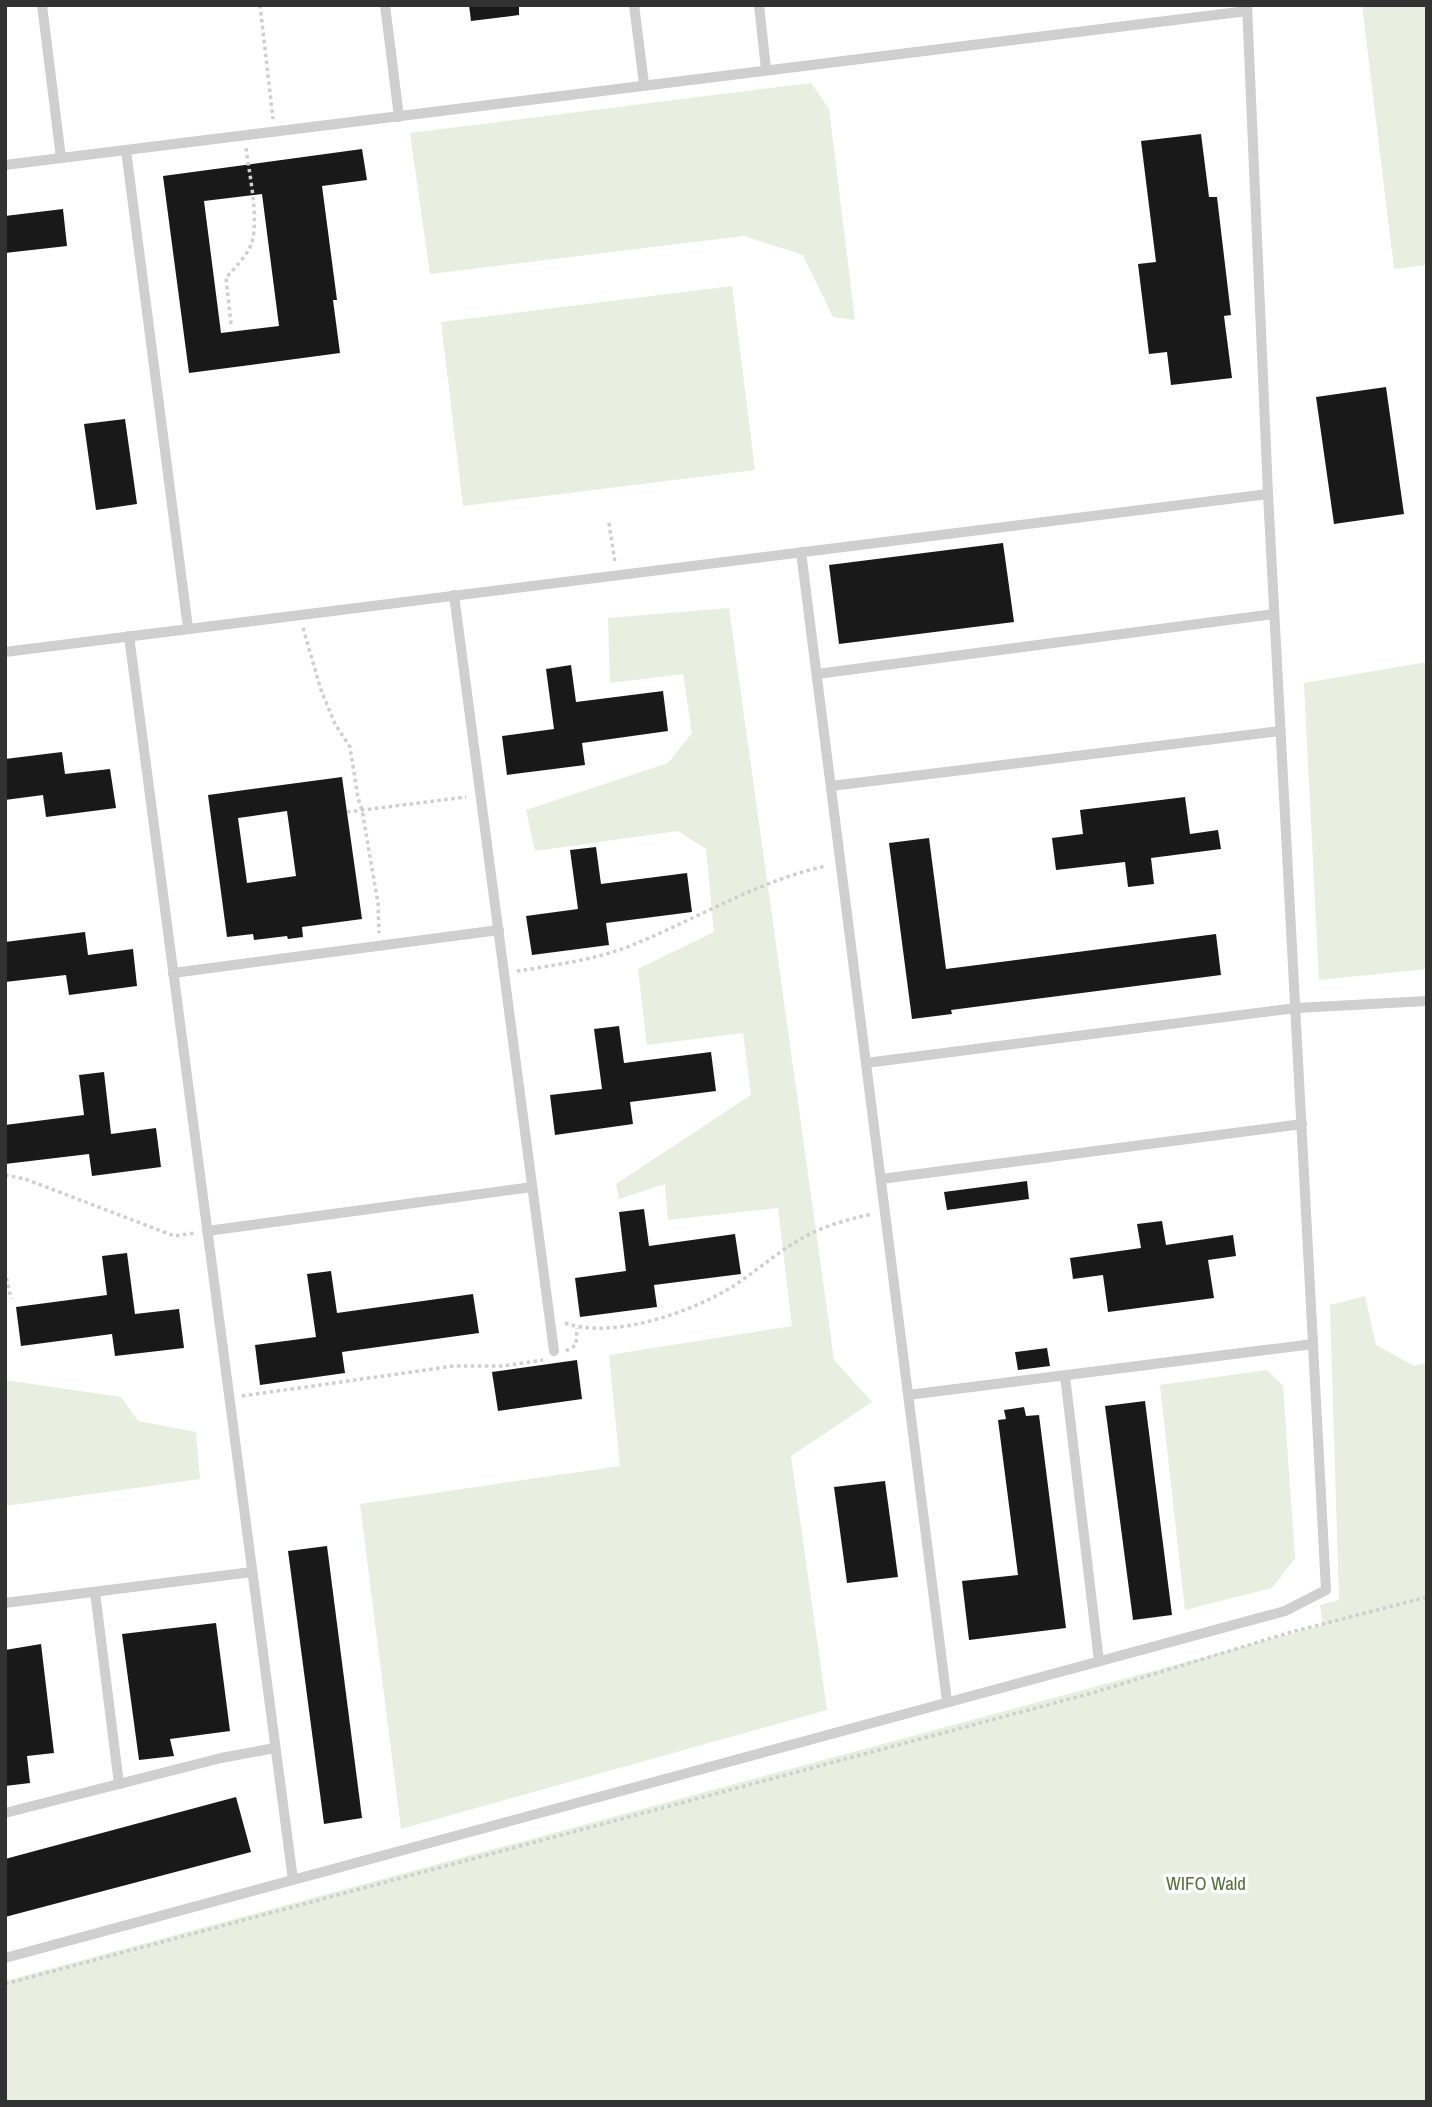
<svg xmlns="http://www.w3.org/2000/svg" width="1432" height="2107" viewBox="0 0 1432 2107" font-family="'Archivo Narrow',sans-serif">
<rect width="100%" height="100%" fill="#fff"/>
<g fill="#e8eee0">
<polygon points="1362,5 1427,5 1427,265 1394,269"/>
<polygon points="811,83 829,109 855,320 833,317 803,255 744,236 430,274 410,133"/>
<polygon points="732,286 755,470 463,506 441,322"/>
<polygon points="729,608 834,1360 872,1402 791,1456 827,1710 401,1829 360,1504 620,1466 609,1355 792,1326 778,1208 668,1220 665,1184 619,1199 616,1184 751,1095 743,1033 647,1045 638,969 714,932 706,849 678,831 535,851 526,810 668,763 692,733 683,674 610,683 608,618"/>
<polygon points="1427,662 1427,969 1319,980 1304,683"/>
<polygon points="1365,1296 1376,1345 1414,1366 1427,1363 1427,2102 5,2102 5,1981 1323,1625 1320,1605 1339,1600 1330,1305"/>
<polygon points="1267,1370 1283,1386 1295,1558 1272,1588 1185,1610 1160,1385"/>
<polygon points="5,1380 121,1397 138,1421 196,1432 200,1479 5,1506"/>
</g>
<g fill="#191919" fill-rule="evenodd">
<polygon points="469,5 519,5 519,15 471,21"/>
<polygon points="1201,134 1209,197 1217,197 1231,315 1224,316 1232,378 1171,385 1167,352 1149,354 1138,264 1156,262 1141,141"/>
<path d="M362 149 367 180 322 186 337 300H333L340 353 189 373 163 176ZM262 194 279 326 221 333 204 201Z"/>
<polygon points="63,209 67,246 5,253 5,216"/>
<polygon points="1386,387 1404,514 1334,524 1316,397"/>
<polygon points="125,419 137,504 96,510 84,424"/>
<polygon points="1003,543 1014,622 839,644 829,565"/>
<polygon points="571,665 576,702 663,691 668,731 582,743 585,765 507,775 502,736 554,729 546,669"/>
<polygon points="62,752 65,774 110,769 116,808 46,817 43,795 5,800 5,759"/>
<path d="M342 777 362 919 302 927 303 937 288 939 287 936 254 940 253 934 227 937 208 795ZM287 811 296 876 247 883 238 818Z"/>
<polygon points="1185,797 1190,834 1218,830 1221,849 1151,858 1154,884 1128,887 1125,862 1056,870 1052,838 1083,834 1080,810"/>
<polygon points="929,838 946,969 1216,934 1221,975 951,1010 952,1014 912,1019 889,843"/>
<polygon points="596,847 601,884 687,873 692,912 606,923 609,945 532,955 526,916 578,909 570,850"/>
<polygon points="85,932 88,955 133,949 137,986 69,995 66,975 5,982 5,942"/>
<polygon points="619,1026 624,1063 711,1052 716,1091 630,1102 633,1124 555,1135 550,1095 602,1089 594,1029"/>
<polygon points="104,1072 111,1134 156,1128 161,1167 92,1176 89,1154 5,1164 5,1125 84,1115 79,1075"/>
<polygon points="1027,1181 1029,1199 947,1210 944,1192"/>
<polygon points="644,1209 649,1246 735,1234 741,1274 654,1285 657,1307 580,1317 575,1278 626,1271 619,1212"/>
<polygon points="1162,1221 1166,1245 1233,1235 1236,1256 1208,1260 1214,1298 1108,1312 1103,1275 1073,1279 1070,1258 1141,1248 1137,1224"/>
<polygon points="127,1253 135,1314 179,1309 184,1348 115,1356 112,1334 21,1346 16,1307 107,1295 102,1256"/>
<polygon points="331,1271 337,1313 473,1294 479,1333 342,1352 345,1373 260,1385 255,1345 316,1337 307,1274"/>
<polygon points="1047,1348 1050,1366 1018,1370 1015,1352"/>
<polygon points="577,1360 582,1399 498,1411 492,1372"/>
<polygon points="1145,1401 1172,1615 1133,1620 1105,1406"/>
<polygon points="1024,1407 1026,1416 1039,1415 1066,1628 969,1640 962,1581 1018,1575 998,1420 1006,1419 1004,1410"/>
<polygon points="885,1481 898,1577 847,1583 834,1487"/>
<polygon points="327,1546 362,1818 324,1824 288,1551"/>
<polygon points="216,1623 230,1731 170,1739 174,1756 139,1760 122,1634"/>
<polygon points="41,1644 54,1753 27,1756 30,1783 5,1786 5,1650"/>
<polygon points="236,1797 251,1852 5,1917 5,1859"/>
</g>
<g fill="none" stroke-linecap="round" stroke-linejoin="round">
<g stroke="#cfcfcf" stroke-width="3.5" stroke-dasharray="3.5 3.5" stroke-linecap="butt">
<polyline points="260,5 273,119"/>
<path d="M231 324 226 278C235 267 248 255 252 242 259 216 249 174 246 147"/>
<polyline points="609,523 615,563"/>
<polyline points="303,628 321,690 335,724 350,747 358,798 362,810 378,903 379,933"/>
<polyline points="347,812 466,797"/>
<path d="M517 971C550 966 591 960 622 949 691 923 753 882 826 866"/>
<polyline points="5,1175 25,1179 174,1236 195,1233"/>
<polyline points="5,1271 11,1299"/>
<path d="M565 1323C613 1340 693 1312 735 1285 759 1269 780 1250 806 1236 826 1225 850 1219 872 1214"/>
<polyline points="566,1351 576,1345 577,1328"/>
<polyline points="242,1396 454,1366 502,1366 543,1360"/>
<polyline points="5,1984 1092,1693 1288,1633 1427,1597"/>
</g>
<g stroke="#cfcfcf" stroke-width="10">
<polyline points="42,5 61,158"/>
<polyline points="385,5 399,117"/>
<polyline points="634,5 644,84"/>
<polyline points="759,5 766,69"/>
<polyline points="126,150 188,628"/>
<polyline points="5,165 1247,11"/>
<polyline points="801,552 947,1701"/>
<polyline points="454,595 554,1351"/>
<polyline points="129,636 293,1880"/>
<polyline points="5,652 1268,494"/>
<polyline points="817,674 1274,614"/>
<polyline points="831,786 1280,731"/>
<polyline points="173,973 499,930"/>
<polyline points="866,1063 1296,1008 1427,1001"/>
<polyline points="881,1179 1302,1124"/>
<polyline points="207,1231 532,1187"/>
<polyline points="1065,1376 1099,1661"/>
<polyline points="908,1395 1313,1344"/>
<polyline points="95,1592 119,1784"/>
<polyline points="5,1603 252,1572"/>
<polyline points="5,1813 221,1758 275,1748"/>
<polyline points="5,1958 1285,1611 1326,1590 1268,494 1247,5"/>
</g>
</g>
<g text-anchor="middle" stroke-width="7" stroke-linejoin="round" paint-order="stroke">
<g font-size="19" fill="#57703c" stroke="#fff">
<text x="1206" y="1890">WIFO Wald</text>
</g>
</g>
<rect width="1432" height="2107" fill="none" stroke="#323232" stroke-width="14"/>
</svg>
